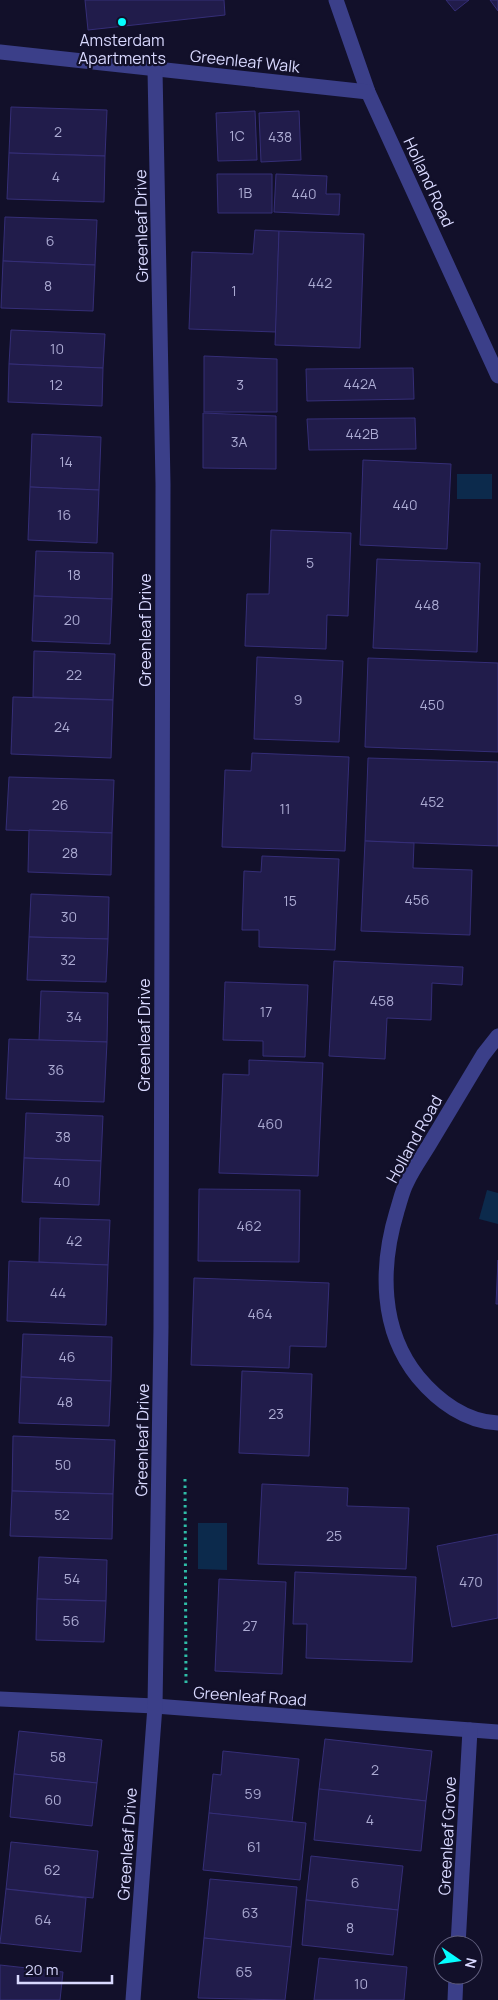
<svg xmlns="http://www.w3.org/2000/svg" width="498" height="2000" viewBox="0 0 498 2000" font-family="Manrope,sans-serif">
<rect width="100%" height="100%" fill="#12102a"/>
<g fill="#0c2a4c">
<rect x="457" y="474" width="35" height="25"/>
<polygon points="487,1190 498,1193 498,1224 479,1219"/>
<polygon points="198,1523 227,1523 227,1570 198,1569"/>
</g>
<g fill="#211c4b" stroke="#352e77">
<polygon points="85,0 224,0 225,15 88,30"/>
<polygon points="446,0 469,0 455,11"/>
<polygon points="490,0 498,0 498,11"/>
<polygon points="11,107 107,110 105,156 9,153"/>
<polygon points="255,111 257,160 218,161 216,113"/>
<polygon points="299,111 301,160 261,162 259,113"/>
<polygon points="9,153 105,156 104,202 7,199"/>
<polygon points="217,174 272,174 272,213 218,213"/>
<polygon points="276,174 327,176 326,194 340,194 339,215 274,212"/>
<polygon points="5,217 97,220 95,265 3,261"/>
<polygon points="255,230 279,231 276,332 189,329 192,252 253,254"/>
<polygon points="279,231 364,234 360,348 275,345"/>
<polygon points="3,261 95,265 93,311 1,308"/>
<polygon points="11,330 105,334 103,368 9,364"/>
<polygon points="204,356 277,359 277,412 204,412"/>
<polygon points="9,364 103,368 102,406 8,402"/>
<polygon points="413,368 414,399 307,401 306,369"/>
<polygon points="203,413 276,416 276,469 203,468"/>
<polygon points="415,418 416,449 309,450 307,419"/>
<polygon points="32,434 101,437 99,490 30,487"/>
<polygon points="363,460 451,464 447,549 360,545"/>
<polygon points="30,487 99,490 97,543 28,540"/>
<polygon points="271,530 351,533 348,616 327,615 326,649 245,646 247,594 269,594"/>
<polygon points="36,551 113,553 112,599 34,596"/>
<polygon points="377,559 480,563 477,652 373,648"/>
<polygon points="34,596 112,599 110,644 32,641"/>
<polygon points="34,651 115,654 113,700 33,697"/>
<polygon points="257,657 343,661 339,742 254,739"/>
<polygon points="368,658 498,663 498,752 365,747"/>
<polygon points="13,697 113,700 111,758 11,754"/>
<polygon points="252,753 349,757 345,851 222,847 225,770 251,771"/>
<polygon points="368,758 498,762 498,846 365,841"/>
<polygon points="9,777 114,780 112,833 6,830"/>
<polygon points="29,830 112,833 111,875 28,872"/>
<polygon points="365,841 414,843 413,868 472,870 470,935 361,931"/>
<polygon points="262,856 339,859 335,950 259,947 259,930 242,930 244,871 261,872"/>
<polygon points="31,894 109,897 108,939 29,937"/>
<polygon points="29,937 108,939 106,982 27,980"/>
<polygon points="334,961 463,967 462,985 432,983 431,1020 387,1018 385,1059 329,1056"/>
<polygon points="225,982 308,985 305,1057 263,1056 263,1041 223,1040"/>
<polygon points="41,991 108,993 107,1042 39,1040"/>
<polygon points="9,1039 107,1042 104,1102 6,1099"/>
<polygon points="249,1060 323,1063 318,1176 219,1173 223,1074 249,1075"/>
<polygon points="26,1113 103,1116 101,1161 24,1158"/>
<polygon points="24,1158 101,1161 99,1205 22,1202"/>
<polygon points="199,1189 300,1190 299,1262 198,1261"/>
<polygon points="40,1218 110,1220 108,1265 39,1262"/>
<polygon points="498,1260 498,1304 496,1304"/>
<polygon points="9,1261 108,1265 106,1325 7,1321"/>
<polygon points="194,1278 329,1283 326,1347 290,1346 289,1368 191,1365"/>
<polygon points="23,1334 112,1337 111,1381 21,1377"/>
<polygon points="242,1371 312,1374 309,1456 239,1453"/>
<polygon points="21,1377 111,1381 109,1426 19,1423"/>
<polygon points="13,1436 115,1440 113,1494 12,1491"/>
<polygon points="262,1484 348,1488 347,1506 409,1508 406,1569 258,1564"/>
<polygon points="12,1491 113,1494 112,1539 10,1536"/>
<polygon points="498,1534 498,1618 452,1627 437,1546"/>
<polygon points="39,1557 107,1560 106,1601 37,1599"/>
<polygon points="295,1572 416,1577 412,1662 306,1658 307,1624 293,1624"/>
<polygon points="219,1579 286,1582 282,1674 215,1671"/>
<polygon points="37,1599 106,1601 104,1642 36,1640"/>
<polygon points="19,1731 102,1740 97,1783 14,1774"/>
<polygon points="325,1739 432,1751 426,1801 319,1789"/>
<polygon points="223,1751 299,1759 292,1822 209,1813 213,1774 221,1775"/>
<polygon points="14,1774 97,1783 92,1826 10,1817"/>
<polygon points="319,1789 426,1801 421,1851 314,1840"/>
<polygon points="209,1813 306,1823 300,1880 203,1870"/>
<polygon points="11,1842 98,1851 93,1898 6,1889"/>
<polygon points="311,1856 403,1866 398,1910 306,1900"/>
<polygon points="210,1879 297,1887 291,1947 204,1938"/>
<polygon points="6,1889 86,1898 81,1952 0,1943"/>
<polygon points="306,1900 398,1910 393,1955 302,1945"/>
<polygon points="204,1938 291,1947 285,2000 198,1998"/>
<polygon points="319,1958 407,1967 404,2000 314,2000"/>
<polygon points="0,1965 63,1972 60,2000 0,2000"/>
</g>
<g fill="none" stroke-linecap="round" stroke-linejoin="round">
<polyline stroke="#2fbda7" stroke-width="3" stroke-dasharray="2.5 4" stroke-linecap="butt" points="185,1479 186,1685"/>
<g stroke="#3b3f89" stroke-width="15">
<polyline points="336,0 368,92 498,376"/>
<polyline points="0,52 368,92"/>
<path d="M498 1036 483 1055C466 1083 449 1112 432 1140 424 1154 414 1167 407 1182 402 1191 400 1202 397 1211 380 1267 380 1330 418 1377 438 1401 466 1422 498 1423"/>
<polyline points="0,1699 155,1706 498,1732"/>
<polyline points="458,1945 470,1730"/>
<polyline points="133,2000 155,1706 161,1328 163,484 155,70"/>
<polyline points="455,2000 456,1975"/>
</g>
</g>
<circle fill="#05feff" stroke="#12102a" stroke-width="2" cx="122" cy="22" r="5"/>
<g text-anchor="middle" stroke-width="4.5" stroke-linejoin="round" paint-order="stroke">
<g font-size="14" fill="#abaad2">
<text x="58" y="137">2</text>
<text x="237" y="141">1C</text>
<text x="280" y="142">438</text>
<text x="56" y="182">4</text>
<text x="245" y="198">1B</text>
<text x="304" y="199">440</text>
<text x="50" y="246">6</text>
<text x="320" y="288">442</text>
<text x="48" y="291">8</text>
<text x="234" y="296">1</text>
<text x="57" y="354">10</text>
<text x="360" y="389">442A</text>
<text x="56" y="390">12</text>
<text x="240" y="390">3</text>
<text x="362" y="439">442B</text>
<text x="239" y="447">3A</text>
<text x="66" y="467">14</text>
<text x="405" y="510">440</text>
<text x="64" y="520">16</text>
<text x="310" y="568">5</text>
<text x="74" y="580">18</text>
<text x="427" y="610">448</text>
<text x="72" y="625">20</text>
<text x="74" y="680">22</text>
<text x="298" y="705">9</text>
<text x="432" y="710">450</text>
<text x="62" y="732">24</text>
<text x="432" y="807">452</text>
<text x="60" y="810">26</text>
<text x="285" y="814">11</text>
<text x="70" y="858">28</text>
<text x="417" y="905">456</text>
<text x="290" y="906">15</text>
<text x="69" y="922">30</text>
<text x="68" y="965">32</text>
<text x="382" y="1006">458</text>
<text x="266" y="1017">17</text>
<text x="74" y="1022">34</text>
<text x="56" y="1075">36</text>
<text x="270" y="1129">460</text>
<text x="63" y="1142">38</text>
<text x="62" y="1187">40</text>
<text x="249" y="1231">462</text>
<text x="74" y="1246">42</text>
<text x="58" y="1298">44</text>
<text x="260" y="1319">464</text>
<text x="67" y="1362">46</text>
<text x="65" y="1407">48</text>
<text x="276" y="1419">23</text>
<text x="63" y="1470">50</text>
<text x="62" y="1520">52</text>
<text x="334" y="1541">25</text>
<text x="72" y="1584">54</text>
<text x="471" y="1587">470</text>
<text x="71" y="1626">56</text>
<text x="250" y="1631">27</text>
<text x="58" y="1762">58</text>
<text x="375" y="1775">2</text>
<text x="253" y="1799">59</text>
<text x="53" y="1805">60</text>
<text x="370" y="1825">4</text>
<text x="254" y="1852">61</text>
<text x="52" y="1875">62</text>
<text x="355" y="1888">6</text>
<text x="250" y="1918">63</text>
<text x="43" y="1925">64</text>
<text x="350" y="1933">8</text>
<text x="244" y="1977">65</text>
<text x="361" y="1989">10</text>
</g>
<g font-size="16" fill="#d9d9ff" stroke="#12102a">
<text x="122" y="46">Amsterdam<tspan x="122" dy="18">Apartments</tspan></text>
</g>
<g font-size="16" fill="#d9d9ff" stroke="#12102a">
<text transform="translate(245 61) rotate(6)" y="6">Greenleaf Walk</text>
<text transform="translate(429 182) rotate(65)" y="6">Holland Road</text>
<text transform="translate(141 226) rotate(-91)" y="6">Greenleaf Drive</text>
<text transform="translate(145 630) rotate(-90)" y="6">Greenleaf Drive</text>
<text transform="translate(144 1035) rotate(-90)" y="6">Greenleaf Drive</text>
<text transform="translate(414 1139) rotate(-61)" y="6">Holland Road</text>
<text transform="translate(142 1440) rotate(-89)" y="6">Greenleaf Drive</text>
<text transform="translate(250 1696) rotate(4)" y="6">Greenleaf Road</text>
<text transform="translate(447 1836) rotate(-87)" y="6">Greenleaf Grove</text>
<text transform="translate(127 1844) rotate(-86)" y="6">Greenleaf Drive</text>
</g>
</g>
<g transform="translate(458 1960) rotate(103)"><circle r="24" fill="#12102a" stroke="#62607f"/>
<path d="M0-4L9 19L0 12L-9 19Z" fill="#05feff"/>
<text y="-8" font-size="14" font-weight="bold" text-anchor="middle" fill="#d9d9ff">N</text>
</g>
<path d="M18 1975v8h94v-8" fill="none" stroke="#d9d9ff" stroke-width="2.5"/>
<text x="25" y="1975" font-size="15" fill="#d9d9ff" stroke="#12102a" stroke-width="4" paint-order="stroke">20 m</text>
</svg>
